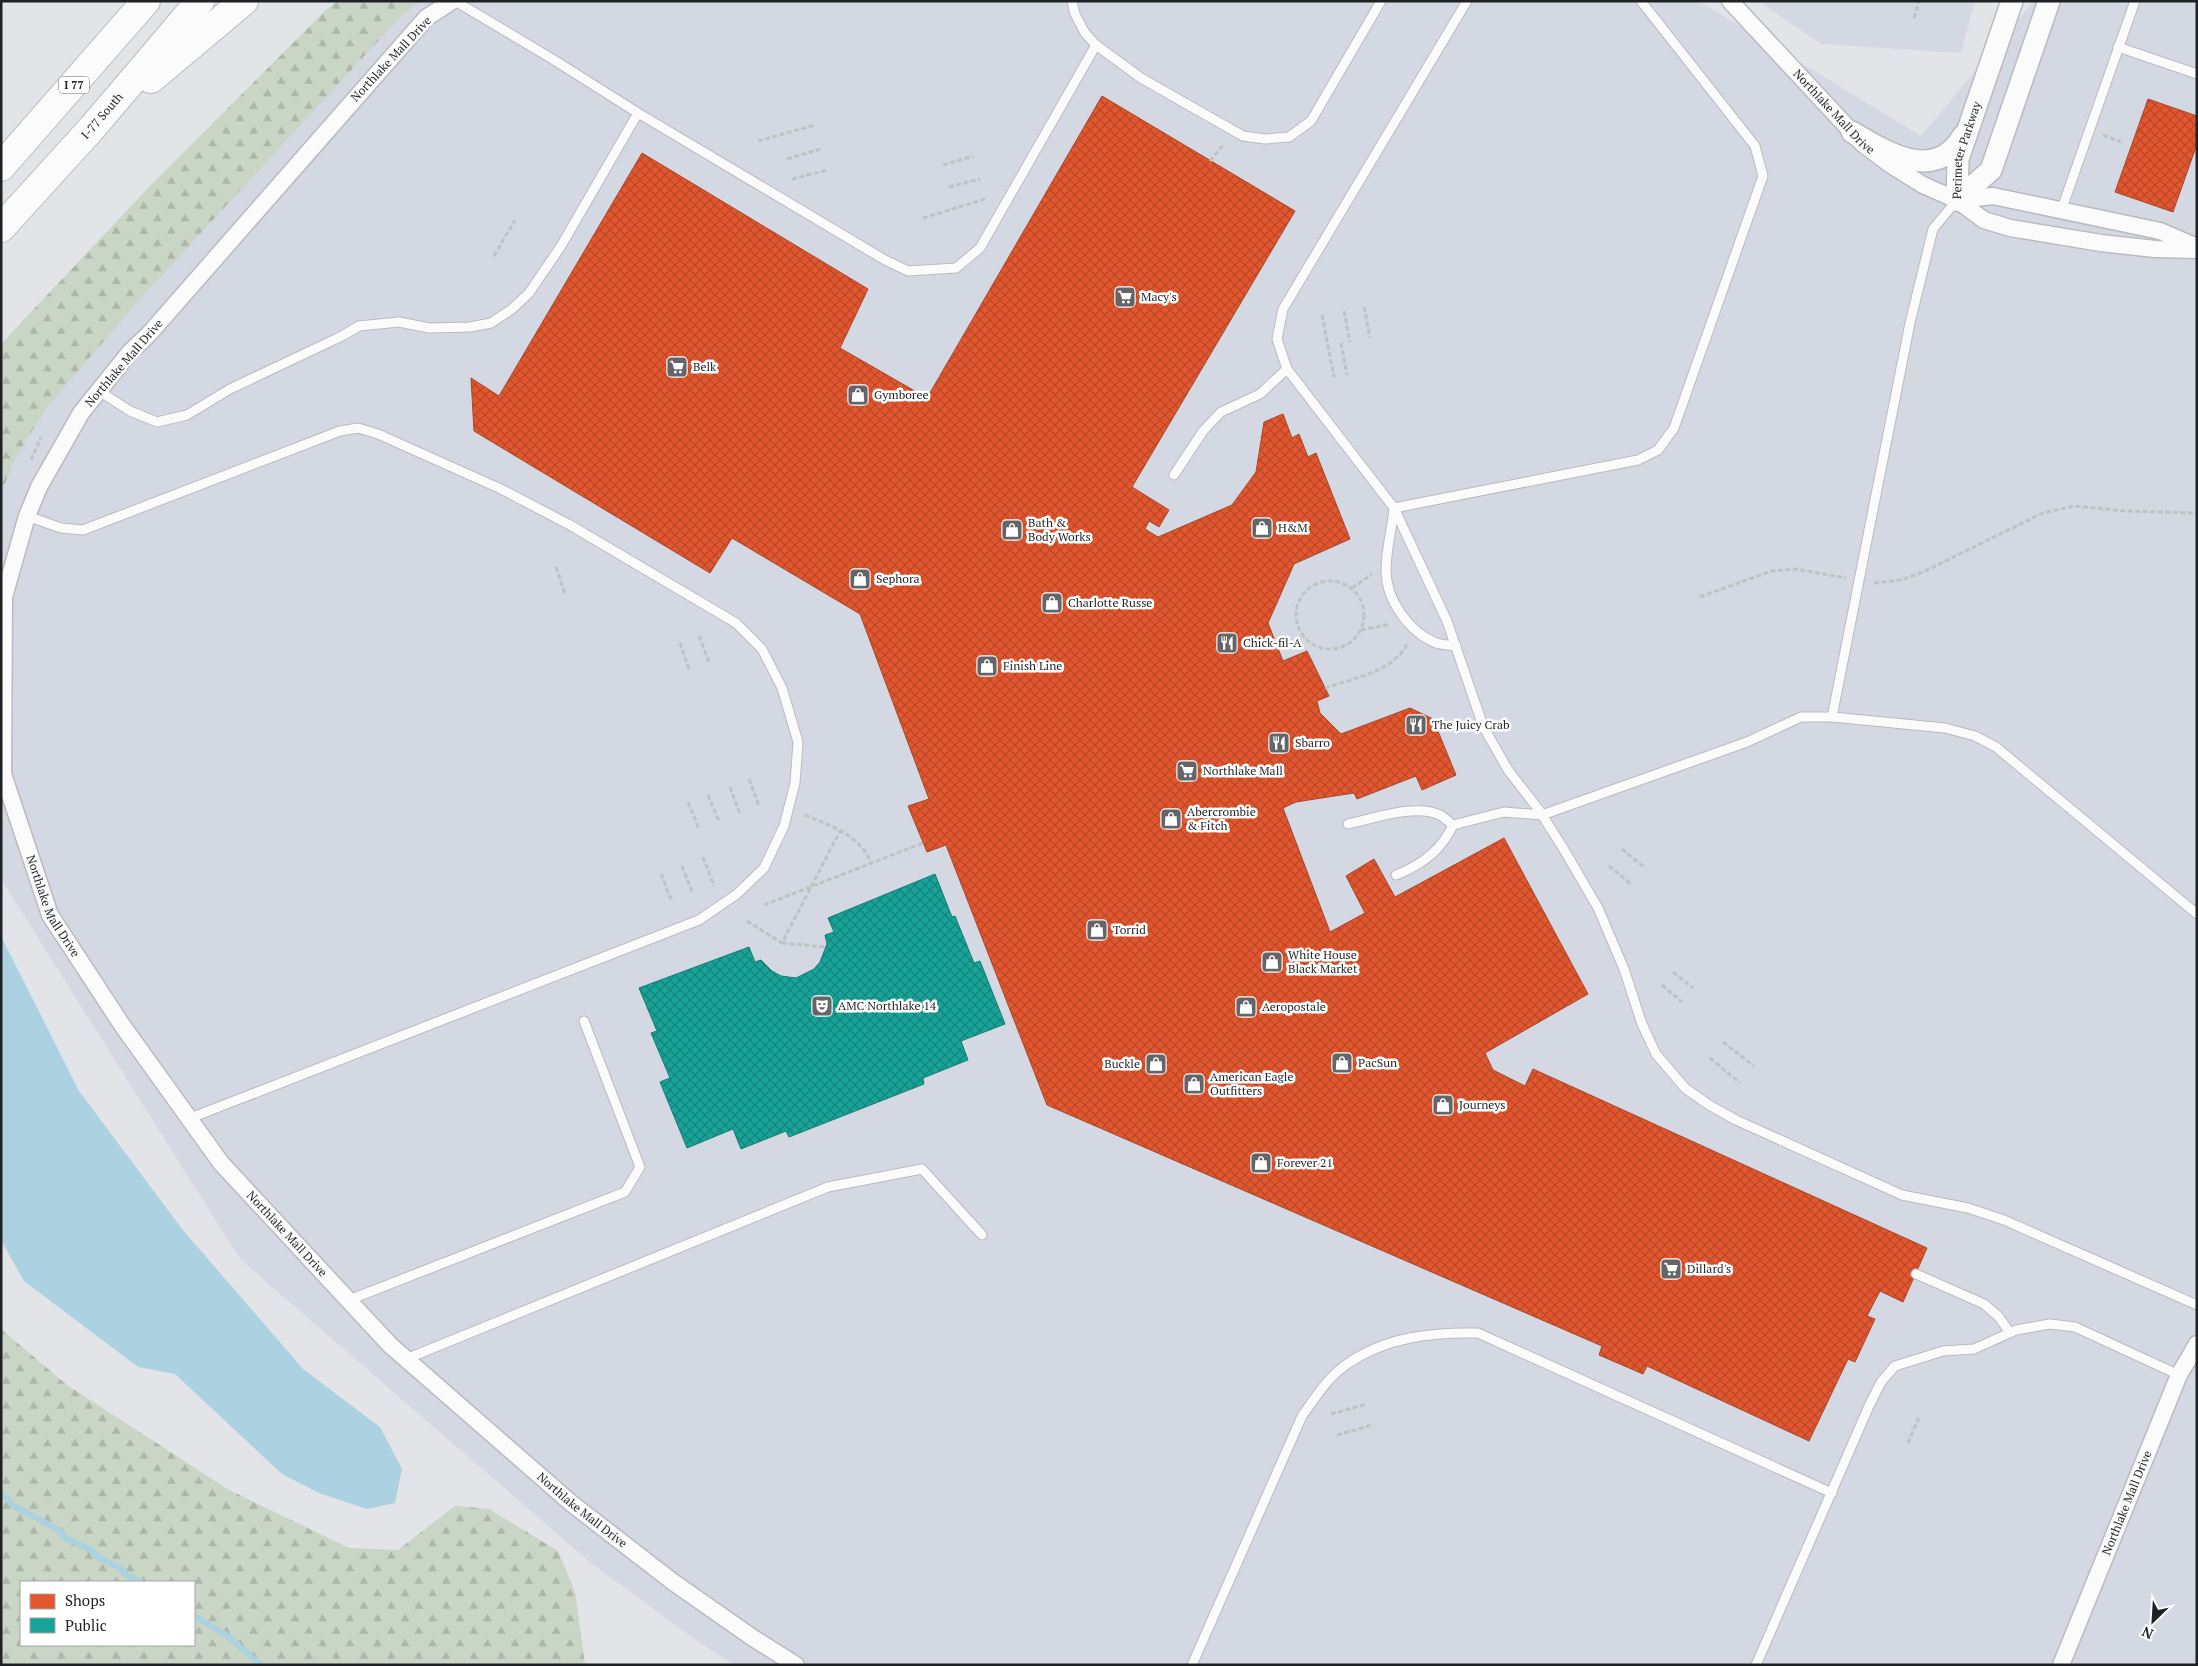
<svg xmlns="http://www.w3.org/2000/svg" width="2198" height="1666" viewBox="0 0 2198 1666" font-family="'PT Serif',serif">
<defs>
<pattern id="forest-firs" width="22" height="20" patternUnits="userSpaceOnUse" patternTransform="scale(1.25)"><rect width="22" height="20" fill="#c9d5c5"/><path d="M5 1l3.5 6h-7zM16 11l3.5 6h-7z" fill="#acb7a9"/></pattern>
<pattern id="shops-cross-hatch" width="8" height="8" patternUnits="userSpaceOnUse" patternTransform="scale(1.25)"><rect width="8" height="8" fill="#e4572e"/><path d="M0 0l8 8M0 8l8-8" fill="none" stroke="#b84827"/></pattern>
<pattern id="public-cross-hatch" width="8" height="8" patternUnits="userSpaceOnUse" patternTransform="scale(1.25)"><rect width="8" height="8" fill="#17a398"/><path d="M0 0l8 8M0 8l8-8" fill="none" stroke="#14847c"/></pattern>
</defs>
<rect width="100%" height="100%" fill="#e2e4e8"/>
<g fill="#d3d8e2">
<polygon points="392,1 1699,1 1921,136 2034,1 2197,1 2197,1665 734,1665 696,1640 592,1564 240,1259 1,879 1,428"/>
<polygon points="1758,1 1975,1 1961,53 1821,44"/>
</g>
<g fill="url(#forest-firs)" fill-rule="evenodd">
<polygon points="338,1 420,1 401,16 140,299 48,406 15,458 1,494 1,344 150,186 326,10"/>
<path d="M1 1329 67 1385 229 1490 349 1548 398 1550 455 1506 489 1509 558 1551 575 1592 585 1665H1ZM21 1582H194V1645H21Z"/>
</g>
<polygon fill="#acd1e0" points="1,936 79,1091 182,1229 303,1369 380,1427 402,1469 395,1503 367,1509 319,1493 282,1474 175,1374 138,1367 24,1281 1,1240"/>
<g fill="url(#shops-cross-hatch)" stroke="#a9472b">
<polygon points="1102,96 1295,211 1132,487 1169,510 1159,527 1149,521 1145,529 1158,537 1232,505 1256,472 1264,422 1283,414 1292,438 1299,434 1308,457 1316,453 1350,539 1294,564 1268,623 1283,661 1307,651 1329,696 1317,701 1320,713 1341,734 1410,708 1433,719 1456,775 1422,790 1416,776 1357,799 1354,793 1296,802 1283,808 1330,932 1365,913 1346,876 1374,859 1395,897 1504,838 1588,994 1485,1053 1493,1070 1525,1086 1533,1069 1927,1248 1903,1302 1880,1291 1867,1316 1875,1319 1855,1362 1848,1359 1809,1441 1647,1366 1643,1374 1599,1355 1602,1346 1047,1105 946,845 927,852 908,806 929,799 860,614 732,538 710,573 474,431 471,378 499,396 642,153 868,289 840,348 927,398"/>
<polygon points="2148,99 2197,116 2197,144 2173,212 2115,192"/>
</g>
<polygon fill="url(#public-cross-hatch)" stroke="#197c75" points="935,874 952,917 955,916 974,963 980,961 1005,1024 961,1041 968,1060 923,1078 924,1084 789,1137 786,1131 741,1149 733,1129 687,1148 660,1082 670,1078 651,1033 657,1031 639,988 749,947 755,962 761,960 772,971 781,976 796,978 814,969 820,962 827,944 825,935 834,932 828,918"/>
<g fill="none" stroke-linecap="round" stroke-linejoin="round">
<g stroke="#acd1e0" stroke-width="6">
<polyline points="1,1495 7,1498 12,1505 60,1531 65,1538 93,1551 99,1558 120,1568 125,1574 140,1582"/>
<polyline points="194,1616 225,1634 261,1665"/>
</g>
<g stroke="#b9bbbf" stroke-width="11">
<g id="service">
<polyline points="1072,1 1075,14 1085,33 1096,45 1141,78 1243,136 1265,139 1289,137 1311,121 1381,1"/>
<polyline points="1467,1 1283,309 1277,339 1287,369 1394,508 1447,621 1483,726 1508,770 1539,810 1563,848 1598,908 1624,969 1642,1024 1656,1054 1685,1088 1709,1105 1736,1120 1902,1195 1968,1208 2004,1220 2197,1305"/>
<polyline points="2118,47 2197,74"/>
<polyline points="638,113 885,260 908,271 956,268 980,248 1096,45"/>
<polyline points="2061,211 2135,1"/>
<polyline points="99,391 130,411 157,422 187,415 230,389 342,336 359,326 399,322 429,328 470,327 491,323 512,309 529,293 561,246 638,113 554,60 455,1"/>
<polyline points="1174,475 1203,431 1221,412 1260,394 1287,369"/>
<polyline points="27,516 61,528 83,530 340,431 358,428 378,434 501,489 570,525 736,623 762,649 782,688 798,742 795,783 784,826 764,868 737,894 699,920 188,1119"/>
<path d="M1456 646C1449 645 1442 645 1436 643 1409 632 1386 600 1386 570 1386 550 1392 529 1394 508L1638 460 1658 450 1674 428 1763 176 1755 146 1641 1"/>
<polyline points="1832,717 1910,323 1933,229 1957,200"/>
<path d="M1348 824C1372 819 1416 803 1440 815 1444 817 1449 822 1453 825"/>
<path d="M1396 875C1422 865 1442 850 1453 825L1504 812 1542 815 1747 742 1801 717H1832L1945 728 1975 736 1996 747 2197 914"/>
<polyline points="1916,1274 1984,1304 1999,1317 2010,1333"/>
<polyline points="349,1300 625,1192 640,1167 584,1021"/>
<polyline points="406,1359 828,1187 922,1169 982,1235"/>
<path d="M1192 1665 1302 1416C1315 1398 1328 1377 1347 1364 1386 1337 1432 1332 1478 1333L1832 1493"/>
<polyline points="1756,1665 1869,1406 1881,1382 1895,1366 1943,1351 1974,1349 2016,1330 2050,1324 2075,1327 2179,1375"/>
</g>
</g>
<g stroke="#b9bbbf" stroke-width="19">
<g id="minor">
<path id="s1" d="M452 1 426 18 149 334 130 352 81 413 39 487 27 516 4 597 3 774 50 915 122 1025 221 1163 390 1345 571 1503 673 1582 753 1638 796 1665"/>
<path id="s2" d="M1730 1 1863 144 1891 165 1923 185 1957 200 1984 220 2010 228 2101 243 2155 249 2197 250"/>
<polyline points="1957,200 1993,196 2160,231 2197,247"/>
<path id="s3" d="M2061 1665 2179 1375 2197 1344"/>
</g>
</g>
<g stroke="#b9bbbf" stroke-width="24">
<g id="tertiary">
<path d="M1852 132C1887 153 1935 183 1963 136"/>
<polyline points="1957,200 1991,170 2049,1"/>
<path id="s4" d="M1957 200 1958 159 2012 1"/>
</g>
</g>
<g stroke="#b9bbbf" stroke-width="30">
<g id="motorway">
<polyline points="151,79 244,1"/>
<polyline points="1,167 146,1"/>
<path id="s5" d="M1 228 92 128 200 1"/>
</g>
</g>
<g stroke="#c1c2c3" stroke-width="3" stroke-dasharray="5 2.5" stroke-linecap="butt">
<polyline points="1914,18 1919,1"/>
<polyline points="2103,135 2121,142"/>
<polyline points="758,141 815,125"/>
<polyline points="787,159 821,149"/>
<polyline points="1210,161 1223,145"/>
<polyline points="943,165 973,156"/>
<polyline points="792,179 827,170"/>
<polyline points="949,187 980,179"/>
<polyline points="923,218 985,199"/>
<polyline points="494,256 515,220"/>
<polyline points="1364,307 1370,338"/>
<polyline points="1344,311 1350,342"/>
<polyline points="1322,315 1334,377"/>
<polyline points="1341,343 1347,375"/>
<polyline points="31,460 41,437"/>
<polyline points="556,567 565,594"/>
<circle cx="1330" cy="615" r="34"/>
<polyline points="1874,583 1901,580 1923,572 2043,513 2074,506 2125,511 2197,513"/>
<polyline points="1352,588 1372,574"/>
<polyline points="1700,597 1771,571 1796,569 1846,578"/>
<polyline points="1361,630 1390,624"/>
<polyline points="699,636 709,662"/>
<polyline points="680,643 689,669"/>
<path d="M1325 688C1353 678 1395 672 1408 642"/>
<polyline points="749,779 759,806"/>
<polyline points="730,787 740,814"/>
<polyline points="708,795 719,821"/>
<polyline points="688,802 699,829"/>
<path d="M805 815C830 825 861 836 871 863"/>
<polyline points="1622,849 1645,868"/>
<polyline points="703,857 714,886"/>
<polyline points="682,866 693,894"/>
<polyline points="1609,866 1631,884"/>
<polyline points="661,874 672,902"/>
<polyline points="764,905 923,843"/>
<polyline points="747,921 782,943 840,831"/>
<polyline points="782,943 826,947"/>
<polyline points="1673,972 1693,988"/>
<polyline points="1662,985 1682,1002"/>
<polyline points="1723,1042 1754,1066"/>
<polyline points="1710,1058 1740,1083"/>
<polyline points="1331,1414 1367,1404"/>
<polyline points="1337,1435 1372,1425"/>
<polyline points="1908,1443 1919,1417"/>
</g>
<use href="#service" stroke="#fbfbfc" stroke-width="9"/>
<use href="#minor" stroke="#fbfbfc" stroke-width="16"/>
<use href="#tertiary" stroke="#fbfbfc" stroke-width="21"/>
<use href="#motorway" stroke="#fbfbfc" stroke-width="28"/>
</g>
<defs>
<g id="supermarket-square" transform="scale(1.125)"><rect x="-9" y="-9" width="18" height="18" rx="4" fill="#636569" stroke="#fff"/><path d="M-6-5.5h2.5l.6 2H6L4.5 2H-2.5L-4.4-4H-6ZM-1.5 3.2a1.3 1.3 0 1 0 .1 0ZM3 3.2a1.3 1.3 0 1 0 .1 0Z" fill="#fff"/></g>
<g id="shop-square" transform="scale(1.125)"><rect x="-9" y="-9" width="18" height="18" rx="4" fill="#636569" stroke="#fff"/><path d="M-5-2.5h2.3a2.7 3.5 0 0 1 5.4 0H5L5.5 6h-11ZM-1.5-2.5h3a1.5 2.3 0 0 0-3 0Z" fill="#fff"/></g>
<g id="restaurant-square" transform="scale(1.125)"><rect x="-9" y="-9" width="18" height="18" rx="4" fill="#636569" stroke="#fff"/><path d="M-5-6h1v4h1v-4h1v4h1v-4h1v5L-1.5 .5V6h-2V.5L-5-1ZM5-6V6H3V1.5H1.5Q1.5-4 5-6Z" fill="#fff"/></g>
<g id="theatre-square" transform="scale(1.125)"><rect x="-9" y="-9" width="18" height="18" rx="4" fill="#636569" stroke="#fff"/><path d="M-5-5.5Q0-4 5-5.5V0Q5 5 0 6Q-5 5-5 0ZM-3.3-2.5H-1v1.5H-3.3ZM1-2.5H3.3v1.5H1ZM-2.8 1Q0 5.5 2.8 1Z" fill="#fff"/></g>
</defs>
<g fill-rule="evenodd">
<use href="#supermarket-square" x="1125" y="297"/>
<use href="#supermarket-square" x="677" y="367"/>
<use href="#shop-square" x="858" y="395"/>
<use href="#shop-square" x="1262" y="528"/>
<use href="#shop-square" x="1012" y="530"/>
<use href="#shop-square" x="860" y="579"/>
<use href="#shop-square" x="1052" y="603"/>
<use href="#restaurant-square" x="1227" y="643"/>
<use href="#shop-square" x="987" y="666"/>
<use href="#restaurant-square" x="1416" y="725"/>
<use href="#restaurant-square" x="1279" y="743"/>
<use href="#supermarket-square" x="1187" y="771"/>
<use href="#shop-square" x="1171" y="819"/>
<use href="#shop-square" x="1097" y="930"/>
<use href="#shop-square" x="1272" y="962"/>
<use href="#theatre-square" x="822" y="1006"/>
<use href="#shop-square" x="1246" y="1007"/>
<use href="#shop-square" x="1342" y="1063"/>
<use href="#shop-square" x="1156" y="1064"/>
<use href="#shop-square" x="1194" y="1084"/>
<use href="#shop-square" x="1443" y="1105"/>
<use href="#shop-square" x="1261" y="1163"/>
<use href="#supermarket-square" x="1671" y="1269"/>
</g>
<g text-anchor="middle" stroke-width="5" stroke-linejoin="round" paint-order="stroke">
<rect fill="#fff" stroke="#626466" stroke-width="1" x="59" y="76.5" width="30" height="17" rx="4"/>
<g font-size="11" font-weight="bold" fill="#1f2124">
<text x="74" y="89">I 77</text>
</g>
<g font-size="12" fill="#1f2124" stroke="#fff">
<text transform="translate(391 59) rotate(-47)" y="4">Northlake Mall Drive</text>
<text dy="4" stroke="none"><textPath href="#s2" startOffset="152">Northlake Mall Drive</textPath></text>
<text dy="4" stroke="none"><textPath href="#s5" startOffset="151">I-77 South</textPath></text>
<text dy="4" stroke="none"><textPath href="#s4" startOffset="51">Perimeter Parkway</textPath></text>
<text transform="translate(124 363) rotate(-49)" y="4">Northlake Mall Drive</text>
<text dy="4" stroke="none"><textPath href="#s1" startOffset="1075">Northlake Mall Drive</textPath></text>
<text dy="4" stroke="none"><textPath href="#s1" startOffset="1480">Northlake Mall Drive</textPath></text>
<text dy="4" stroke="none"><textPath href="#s3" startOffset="175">Northlake Mall Drive</textPath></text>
<text dy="4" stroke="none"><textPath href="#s1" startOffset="1885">Northlake Mall Drive</textPath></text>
</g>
<g font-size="12" fill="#1f2124" stroke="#fff" text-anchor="start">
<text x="1141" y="301">Macy's</text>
<text x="693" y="371">Belk</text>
<text x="874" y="399">Gymboree</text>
<text x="1028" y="527">Bath &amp;<tspan x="1028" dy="14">Body Works</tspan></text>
<text x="1278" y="532">H&amp;M</text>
<text x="876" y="583">Sephora</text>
<text x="1068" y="607">Charlotte Russe</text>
<text x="1243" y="647">Chick-fil-A</text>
<text x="1003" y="670">Finish Line</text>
<text x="1432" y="729">The Juicy Crab</text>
<text x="1295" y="747">Sbarro</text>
<text x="1203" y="775">Northlake Mall</text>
<text x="1187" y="816">Abercrombie<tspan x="1187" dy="14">&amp; Fitch</tspan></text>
<text x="1113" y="934">Torrid</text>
<text x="1288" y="959">White House<tspan x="1288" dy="14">Black Market</tspan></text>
<text x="838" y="1010">AMC Northlake 14</text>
<text x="1262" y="1011">Aeropostale</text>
<text x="1358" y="1067">PacSun</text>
<text x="1140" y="1068" text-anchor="end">Buckle</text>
<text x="1210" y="1081">American Eagle<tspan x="1210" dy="14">Outfitters</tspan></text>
<text x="1459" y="1109">Journeys</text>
<text x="1277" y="1167">Forever 21</text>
<text x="1687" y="1273">Dillard's</text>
</g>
</g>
<rect width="2198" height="1666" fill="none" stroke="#1f2124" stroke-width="5"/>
<rect x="20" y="1581" width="175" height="65" fill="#ffffff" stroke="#a5a6a7"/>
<rect x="30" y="1594" width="25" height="15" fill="#e4572e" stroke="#a5a6a7"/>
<text x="65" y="1606" font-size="15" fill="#1f2124">Shops</text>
<rect x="30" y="1618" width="25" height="15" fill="#17a398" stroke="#a5a6a7"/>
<text x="65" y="1631" font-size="15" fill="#1f2124">Public</text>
<g transform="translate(2153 1621) rotate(205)" stroke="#ffffff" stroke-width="4" paint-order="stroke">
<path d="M0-4L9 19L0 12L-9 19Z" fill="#1f2124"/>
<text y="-8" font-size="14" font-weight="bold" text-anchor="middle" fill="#1f2124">N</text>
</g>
</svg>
